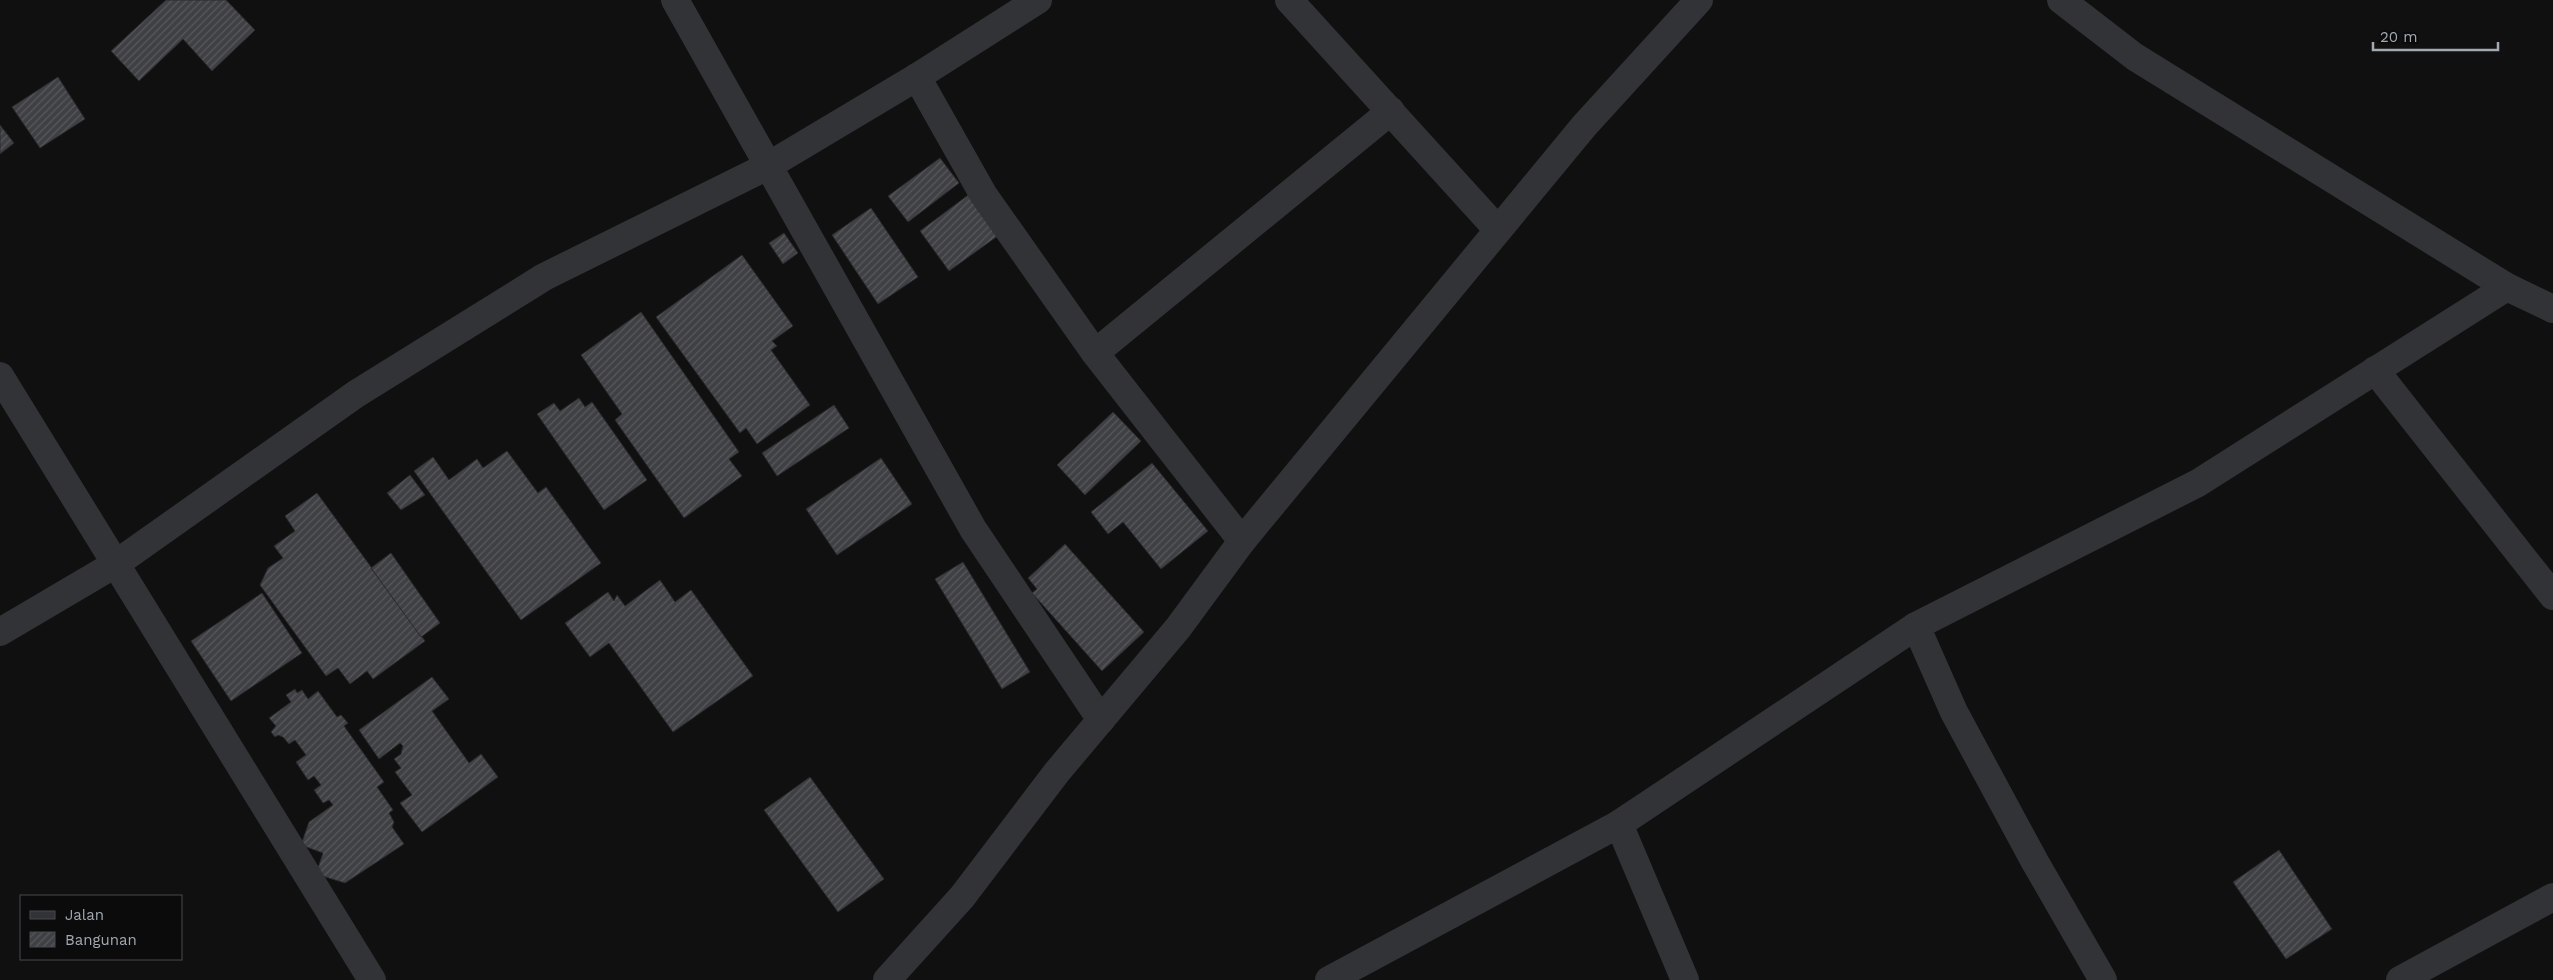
<svg xmlns="http://www.w3.org/2000/svg" width="2553" height="980" viewBox="0 0 2553 980" font-family="'Work Sans',sans-serif">
<defs>
<pattern id="building-hatch" width="6" height="6" patternUnits="userSpaceOnUse" patternTransform="scale(1.25)"><rect width="6" height="6" fill="#3f4044"/><path d="M-1 1l2-2M0 6l6-6M5 7l2-2" fill="none" stroke="#58595d"/></pattern>
</defs>
<rect width="100%" height="100%" fill="#101011"/>
<g fill="url(#building-hatch)" stroke="#2a2a2d">
<polygon points="166,0 226,0 255,30 212,71 183,39 139,81 111,51"/>
<polygon points="58,77 85,119 40,148 12,107"/>
<polygon points="0,125 14,143 0,154"/>
<polygon points="940,158 959,183 908,222 888,196"/>
<polygon points="983,184 1013,225 949,271 920,231"/>
<polygon points="871,208 918,277 878,304 832,235"/>
<polygon points="784,233 798,253 783,264 769,243"/>
<polygon points="742,255 793,326 772,341 777,346 771,350 810,405 757,444 746,428 740,433 656,317"/>
<polygon points="641,312 739,452 729,459 742,476 684,518 615,420 622,414 581,355"/>
<polygon points="579,398 585,407 592,402 647,480 604,510 537,414 554,403 560,411"/>
<polygon points="834,405 849,428 777,476 762,453"/>
<polygon points="1113,412 1141,441 1085,495 1057,465"/>
<polygon points="507,451 538,493 546,487 601,563 521,620 414,471 433,457 449,480 477,459 483,468"/>
<polygon points="881,458 912,504 837,555 806,509"/>
<polygon points="1152,463 1208,531 1161,569 1123,522 1108,534 1091,512"/>
<polygon points="410,475 425,495 401,510 387,493"/>
<polygon points="317,493 425,641 373,679 367,671 350,684 338,668 326,676 260,585 268,568 283,558 274,546 295,531 285,516"/>
<polygon points="1065,544 1144,632 1102,671 1032,593 1037,589 1028,578"/>
<polygon points="391,553 440,623 421,637 371,568"/>
<polygon points="963,562 1030,672 1002,689 935,579"/>
<polygon points="660,580 675,602 691,590 753,676 673,732 609,643 590,657 565,623 608,592 614,601 617,595 625,606"/>
<polygon points="262,593 302,653 231,701 191,641"/>
<polygon points="432,677 449,699 432,711 469,763 481,754 498,777 422,832 400,803 412,795 395,772 401,768 394,759 401,754 403,746 400,743 379,759 359,730"/>
<polygon points="295,689 297,693 302,690 308,699 318,691 337,717 341,715 348,723 344,726 384,782 377,787 393,810 389,813 394,822 392,827 404,844 345,883 316,874 323,853 301,845 309,822 333,805 329,800 323,803 314,790 321,785 314,776 308,780 296,762 306,755 295,740 289,744 283,737 278,735 275,737 271,732 276,726 269,718 291,702 286,695"/>
<polygon points="810,777 884,879 838,912 764,810"/>
<polygon points="2279,850 2332,929 2286,959 2233,882"/>
</g>
<g fill="none" stroke-linecap="round" stroke-linejoin="round">
<g stroke="#313336" stroke-width="28">
<polyline points="675,0 973,529 1101,720"/>
<polyline points="1289,0 1498,230"/>
<polyline points="2061,0 2135,57 2507,287"/>
<polyline points="917,77 983,194 1095,353 1242,541"/>
<polyline points="1095,353 1391,111"/>
<polyline points="2375,370 2553,596"/>
<polyline points="0,376 372,980"/>
<polyline points="1916,626 1954,712 2035,862 2103,980"/>
<polyline points="0,632 117,563 356,394 544,277 768,166 917,77 1038,0"/>
<polyline points="887,980 962,897 1057,772 1178,628 1242,541 1584,126 1699,0"/>
<polyline points="1329,980 1619,824"/>
<polyline points="1685,980 1619,824 1916,626 2198,483 2507,287 2553,309"/>
<polyline points="2400,980 2553,897"/>
</g>
</g>
<rect x="20" y="895" width="162" height="65" fill="#0b0b0c" stroke="#474a4e"/>
<rect x="30" y="911" width="25" height="8" fill="#313336" stroke="#474a4e"/>
<text x="65" y="920" font-size="15" fill="#a2a9b1">Jalan</text>
<rect x="30" y="932" width="25" height="15" fill="url(#building-hatch)" stroke="#474a4e"/>
<text x="65" y="945" font-size="15" fill="#a2a9b1">Bangunan</text>
<path d="M2373 42v8h125v-8" fill="none" stroke="#a2a9b1" stroke-width="2.5"/>
<text x="2380" y="42" font-size="15" fill="#a2a9b1" stroke="#0b0b0c" stroke-width="4" paint-order="stroke">20 m</text>
</svg>
